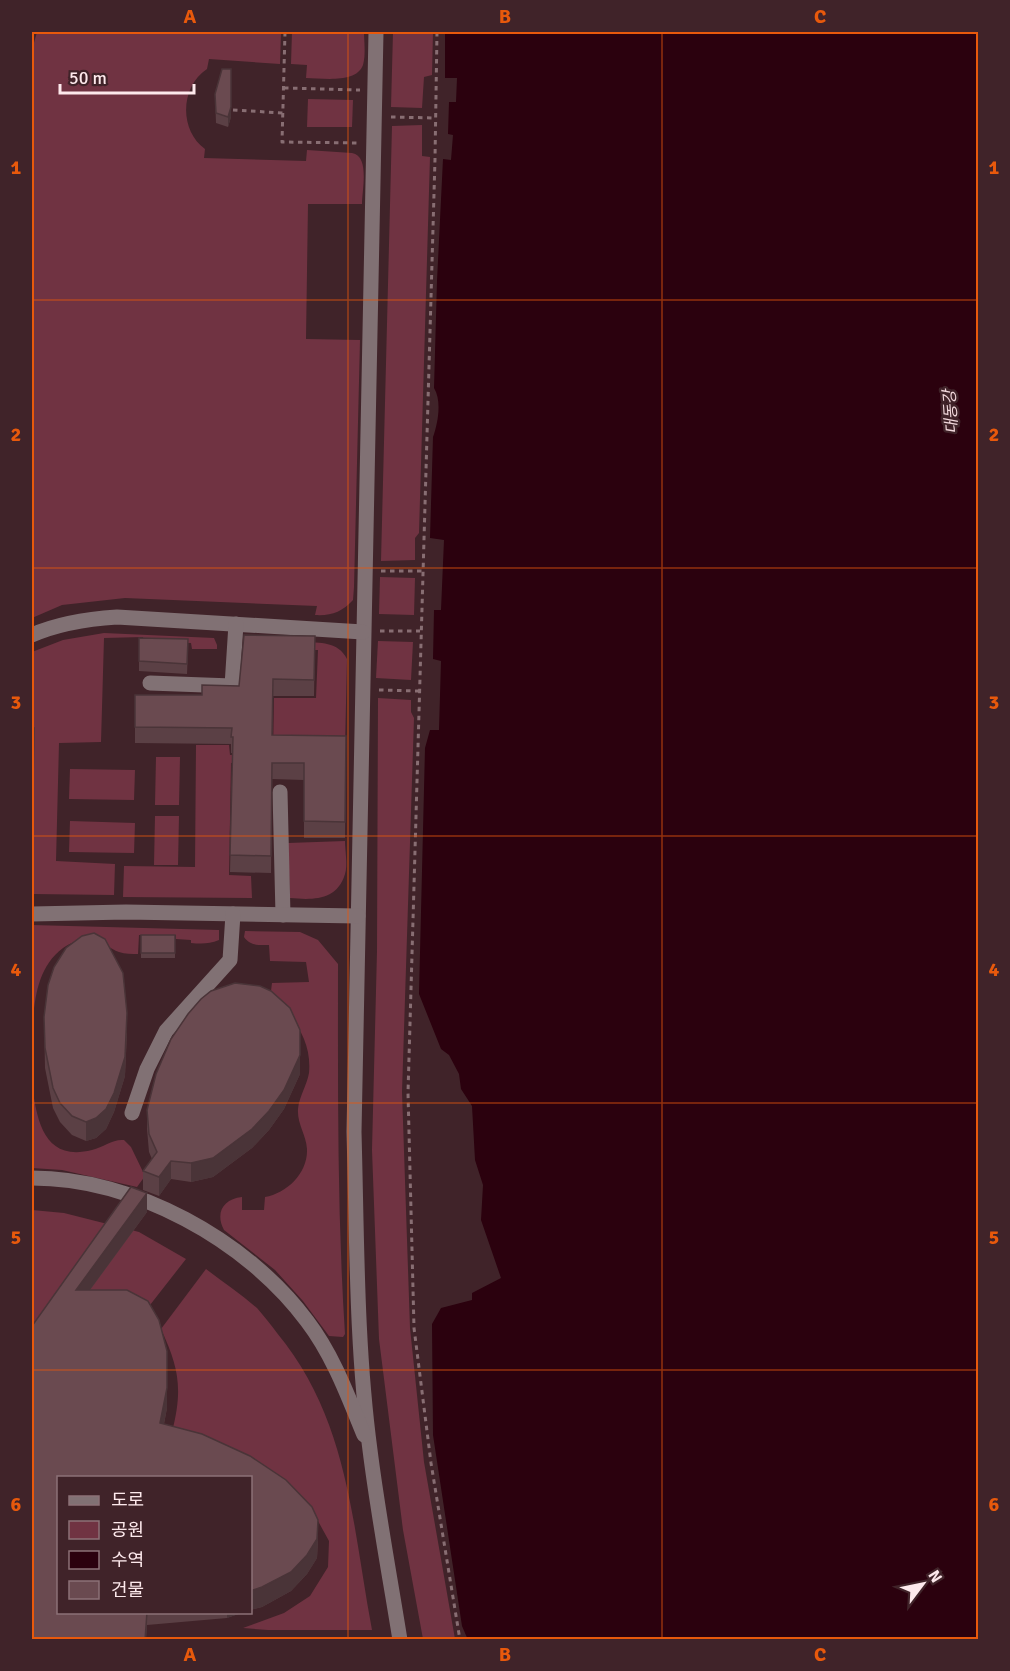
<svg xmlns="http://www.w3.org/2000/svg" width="1010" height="1671" viewBox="0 0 1010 1671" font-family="Signika,'Noto Sans KR',sans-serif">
<rect width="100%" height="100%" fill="#402329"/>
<g fill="#703342">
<path d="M37 32H281L280 64 209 59 207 69C180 87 179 130 205 149L204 158 306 161 307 150 352 153C370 156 362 190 362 204H308L306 339 360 340 354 587 353 600C342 612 331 616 315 615L317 606 125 598 62 605 32 618V50Z"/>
<path d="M292 32H364C364 41 366 55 363 65 356 84 322 78 306 78L307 65 291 64Z"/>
<polygon points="393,32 433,32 432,75 424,77 422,108 391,107"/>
<polygon points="308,99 353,100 352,127 307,127"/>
<polygon points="422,125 422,156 430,157 419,533 415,538 415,560 381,561 392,126"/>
<polygon points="380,577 415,578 414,615 379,614"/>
<polygon points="104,633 214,638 217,645 217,649 192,649 191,643 144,642 143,637 104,638 101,742 59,743 56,861 115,864 114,895 32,894 32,652 63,640"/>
<polygon points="378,641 413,642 411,680 376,678"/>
<path d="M303 642C320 643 338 641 347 659L345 748 282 763H231L229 875 251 876 252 898 123 897 124 866 195 867 196 745H229L230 755 273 756 274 698H316L318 650H303Z"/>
<polygon points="378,698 411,700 411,712 414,718 402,1092 410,1328 424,1462 455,1639 423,1639 403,1530 379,1339 372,1150 377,951"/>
<polygon points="156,757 180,757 179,805 155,805"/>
<polygon points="70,769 135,770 134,800 69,799"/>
<polygon points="155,816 179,816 178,865 154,865"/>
<polygon points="70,821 135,823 134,853 69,852"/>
<path d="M345 841C345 851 348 865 345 874 337 901 312 900 290 898L288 843Z"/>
<path d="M32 925 219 930V940C209 944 202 944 191 943V940L176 939V935H139L138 954C132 954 125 954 119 952 110 949 103 941 94 940 82 939 73 941 63 948 36 968 34 1003 32 1034Z"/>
<path d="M245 931 300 932 318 940 338 964C338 1088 337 1211 345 1334L343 1337 329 1336 303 1301 275 1270 224 1230C215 1213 223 1199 242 1197V1210H264L265 1197C287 1193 308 1173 307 1149 306 1134 297 1124 298 1109 299 1097 307 1085 309 1073 312 1042 295 1016 270 999L272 983 309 982 306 962 270 961 269 945C259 945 250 946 244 937Z"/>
<path d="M32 1085C37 1121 44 1162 92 1150 104 1147 112 1139 124 1140L131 1147 145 1176 137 1187 62 1170 32 1168Z"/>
<polygon points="32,1210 64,1213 139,1232 186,1259 150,1305 120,1300 32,1335"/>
<path d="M206 1269C223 1282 241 1294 257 1308 264 1316 271 1325 277 1333 349 1420 352 1524 372 1630H268L243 1628 284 1613 310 1596 328 1567 329 1541 318 1521 288 1487 172 1432C183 1389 179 1368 161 1329Z"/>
</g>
<path fill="#2b010e" d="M445 32H978V1639L468 1640 462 1626 433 1435 432 1324 441 1308 472 1300V1293L501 1278 481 1220 483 1185 475 1160 472 1106 461 1089 459 1074 449 1055 441 1049 419 994 425 748 430 730H439L441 661 433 659 434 610H441L444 540 430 538 433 437C438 423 442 401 434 388L437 281 443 159 451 160 453 135 448 134 449 102H456L457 78H445Z"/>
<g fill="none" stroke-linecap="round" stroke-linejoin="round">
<g stroke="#886e73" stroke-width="3" stroke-dasharray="4.5 4.5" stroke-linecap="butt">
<polyline points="285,32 282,142 358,143"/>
<polyline points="437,32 435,159 408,1093 414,1328 431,1463 460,1640"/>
<polyline points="284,88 360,90"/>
<polyline points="233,110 283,113"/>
<polyline points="391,117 435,118"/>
<polyline points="381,571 423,571"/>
<polyline points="380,631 420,631"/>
<polyline points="379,690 419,691"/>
</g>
<g stroke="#817174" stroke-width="15">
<path d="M376 32 354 1132C357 1238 356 1345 370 1450 378 1514 390 1577 400 1640"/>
<path d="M32 635C59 623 87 619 117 617L363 632"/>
<polyline points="150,683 232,686 236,624"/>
<polyline points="280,792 283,915"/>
<polyline points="32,914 126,912 358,916"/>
<polyline points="132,1113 147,1069 166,1031 230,960 233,914"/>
<path d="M32 1178C134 1178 247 1240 307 1321 333 1355 348 1396 364 1435"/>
</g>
</g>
<g fill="#5b4045">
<polygon points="215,94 231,117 228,127 216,123"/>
<polygon points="315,636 314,696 273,696 272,735 346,736 345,838 304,838 304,780 272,779 271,873 230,872 233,753 231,753 231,744 135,743 135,695 202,695 239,686"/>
<polygon points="139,638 188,649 187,674 139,671"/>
<rect x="141" y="935" width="34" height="23"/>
<polygon points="44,1017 127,1033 125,1076 114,1112 106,1129 96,1138 86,1141 72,1135 60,1122 53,1108 45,1068"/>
<polygon points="300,1074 284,1109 269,1130 252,1148 213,1177 191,1182 171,1179 159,1196 143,1190 143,1171 152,1159 149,1152 147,1129 147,1110"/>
<polygon points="131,1187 147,1193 147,1212 90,1290 127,1290 148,1301 159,1320 167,1351 167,1408 164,1424 202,1434 250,1456 286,1480 312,1507 318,1520 318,1540 317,1558 307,1574 291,1591 262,1607 250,1610 250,1478 58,1478 58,1612 244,1612 227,1618 147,1625 146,1640 32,1640 32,1326"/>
</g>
<g fill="#4a3438">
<polygon points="231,69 231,117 228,127 228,117"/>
<polygon points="127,1013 125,1076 114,1112 106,1129 96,1138 86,1141 86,1122"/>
<polygon points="300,1055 300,1074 284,1109 269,1130 252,1148 213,1177 191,1182 191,1163"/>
<polygon points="171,1161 171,1179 159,1196 159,1177"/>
<polygon points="147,1193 147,1212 76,1309 76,1290"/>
<polygon points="167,1388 167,1408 160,1443 160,1423"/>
<polygon points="318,1520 318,1540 317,1558 307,1574 291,1591 262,1607 250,1610 250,1591"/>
<polygon points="147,1612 146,1640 145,1640"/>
<polygon points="227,1612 244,1612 227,1618"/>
</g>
<g fill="#6a4a50" stroke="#4a3438" stroke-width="1.5">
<polygon points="222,69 231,69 231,107 228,117 216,113 215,94"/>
<polygon points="244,635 315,636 314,680 273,679 272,735 346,736 345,822 304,821 304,763 272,763 271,856 230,855 233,737 231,737 232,728 135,727 135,695 202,695 202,685 239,686"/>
<polygon points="139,638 188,639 187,664 139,661"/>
<polygon points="32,728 34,728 32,837"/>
<polygon points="94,933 105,939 123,973 127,1013 125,1057 114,1093 106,1109 96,1118 86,1122 72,1116 60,1103 53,1088 45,1048 44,1017 48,985 54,967 66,948 82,936"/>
<rect x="141" y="935" width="34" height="18"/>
<polygon points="235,983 260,986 271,991 290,1008 300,1030 300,1055 284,1090 269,1111 252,1129 213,1158 191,1163 171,1161 159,1177 143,1171 157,1152 149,1134 147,1110 156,1074 171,1039 188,1014 201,999 211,991"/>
<polygon points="131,1187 147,1193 76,1290 127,1290 148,1301 159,1320 167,1351 167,1388 160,1423 202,1434 250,1456 286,1480 312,1507 318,1520 317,1539 307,1555 291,1572 262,1587 250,1591 250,1478 58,1478 58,1612 147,1612 145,1640 32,1640 32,1326"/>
</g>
<path fill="none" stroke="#e8590c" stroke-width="1.5" stroke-opacity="0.55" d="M348 32V1640M662 32V1640M32 300H978M32 568H978M32 836H978M32 1103H978M32 1370H978"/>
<g text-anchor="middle" stroke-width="5" stroke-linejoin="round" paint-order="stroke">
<g font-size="16" font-style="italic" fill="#f2d8dc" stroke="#402329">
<text transform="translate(950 412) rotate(-94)" y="6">대동강</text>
</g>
</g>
<rect width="1010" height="1671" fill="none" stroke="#402329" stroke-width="66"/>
<rect x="57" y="1476" width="195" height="138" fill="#402329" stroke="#8c7277" stroke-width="1.5"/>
<rect x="69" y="1496" width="30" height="9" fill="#817174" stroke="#8c7277" stroke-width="1.5"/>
<text x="111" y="1506" font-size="18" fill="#fde9ec">도로</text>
<rect x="69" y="1521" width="30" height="18" fill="#703342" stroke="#8c7277" stroke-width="1.5"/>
<text x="111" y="1536" font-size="18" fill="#fde9ec">공원</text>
<rect x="69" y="1551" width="30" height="18" fill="#2b010e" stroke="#8c7277" stroke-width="1.5"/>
<text x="111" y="1566" font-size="18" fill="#fde9ec">수역</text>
<rect x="69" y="1581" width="30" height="18" fill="#6a4a50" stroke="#8c7277" stroke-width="1.5"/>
<text x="111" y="1596" font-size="18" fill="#fde9ec">건물</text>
<g transform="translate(923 1584) rotate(58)" stroke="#402329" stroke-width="4.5" paint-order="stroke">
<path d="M0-4.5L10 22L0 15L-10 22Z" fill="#fde9ec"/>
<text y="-9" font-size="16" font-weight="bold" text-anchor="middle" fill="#fde9ec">N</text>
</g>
<path d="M60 84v9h134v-9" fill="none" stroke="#fde9ec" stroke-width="3"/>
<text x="69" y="84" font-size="18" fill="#fde9ec" stroke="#402329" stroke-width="4.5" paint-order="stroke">50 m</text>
<rect x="33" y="33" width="944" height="1605" fill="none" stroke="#e8590c" stroke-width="2"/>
<g font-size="20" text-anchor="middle" font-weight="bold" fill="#e8590c">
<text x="190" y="23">A</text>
<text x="505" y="23">B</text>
<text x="820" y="23">C</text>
<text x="16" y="174">1</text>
<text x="994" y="174">1</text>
<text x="16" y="441">2</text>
<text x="994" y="441">2</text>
<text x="16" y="709">3</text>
<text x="994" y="709">3</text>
<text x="16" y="976">4</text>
<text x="994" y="976">4</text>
<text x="16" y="1244">5</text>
<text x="994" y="1244">5</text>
<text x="16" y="1511">6</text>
<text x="994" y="1511">6</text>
<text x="190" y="1661">A</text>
<text x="505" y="1661">B</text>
<text x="820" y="1661">C</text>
</g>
</svg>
